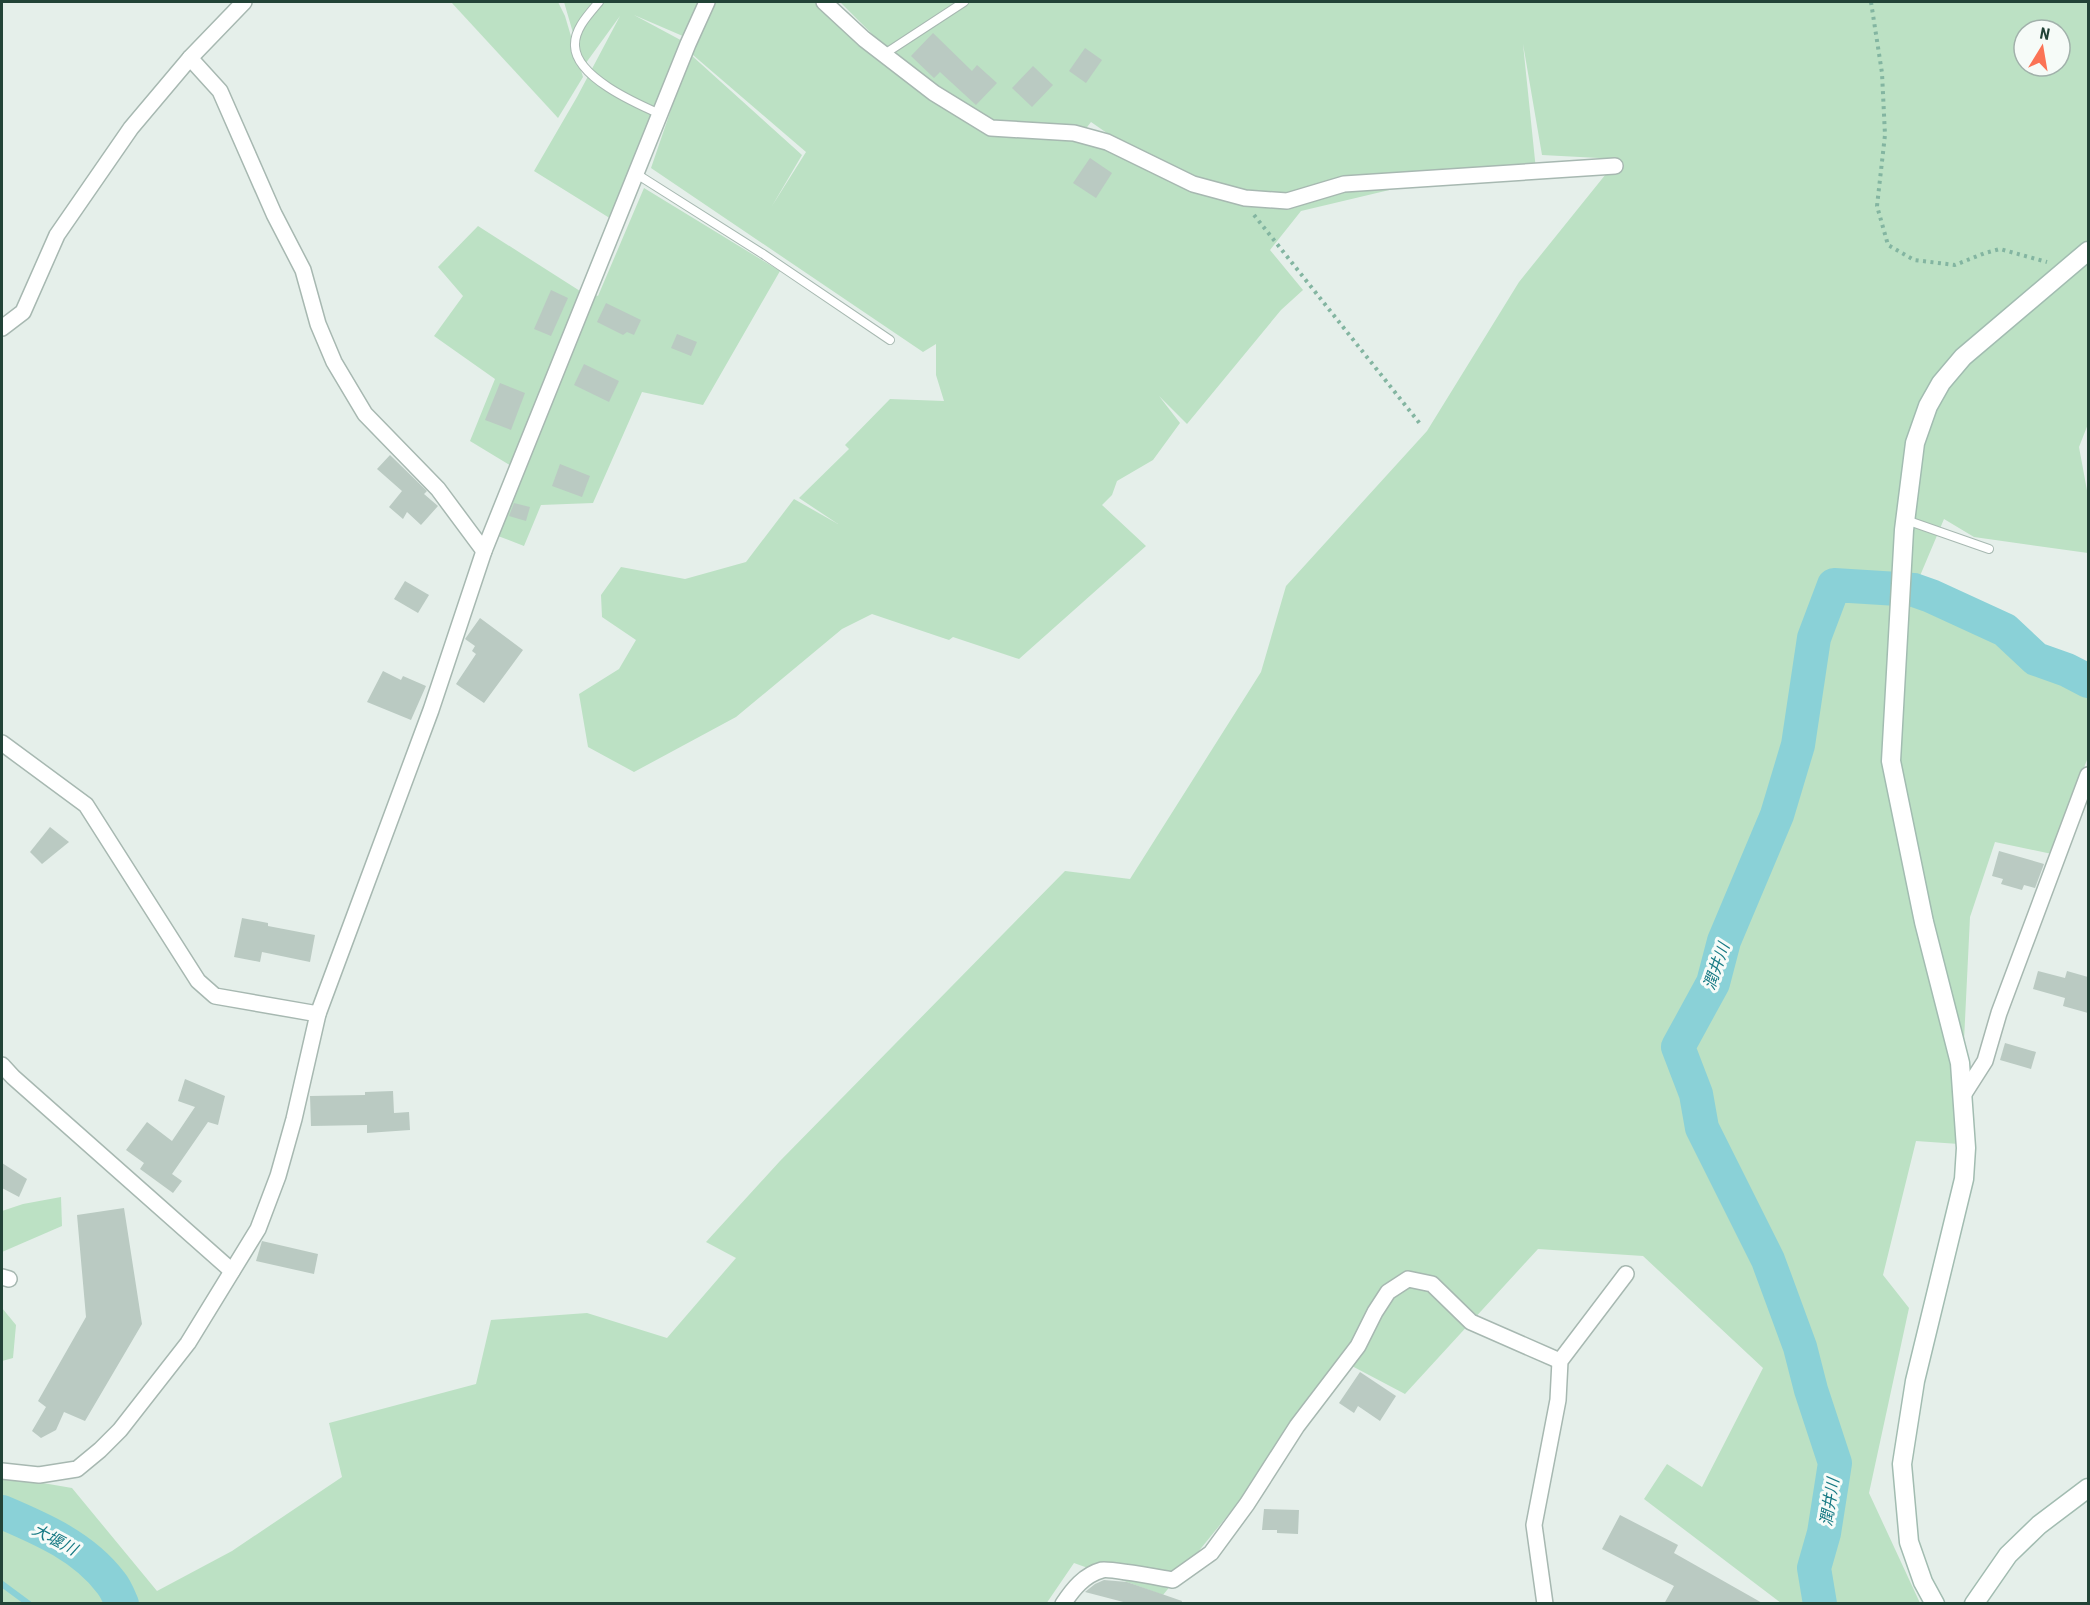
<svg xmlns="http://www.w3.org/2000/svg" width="2090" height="1605" viewBox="0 0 2090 1605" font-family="'Roboto Condensed','Noto Sans JP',sans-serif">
<rect width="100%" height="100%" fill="#e5efea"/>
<g fill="#bce1c4" fill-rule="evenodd">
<polygon points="451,2 558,2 565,16 583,77 558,118"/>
<path d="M564 2H703L685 37 634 15 688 44 707 2H820L979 120 889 51 840 2H2088V424L2079 447 2088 496V553L1974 537 1944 519 1914 590 2088 693V757L2052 854 1995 842 1970 917 1959 1144 1916 1141 1883 1275 1909 1308 1869 1493 1920 1603H1781L1644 1499 1667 1464 1702 1487 1763 1368 1643 1256 1538 1249 1405 1394 1350 1365 1163 1595 1074 1563 1046 1604 2 1603V1476L72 1488 157 1591 232 1551 342 1477 329 1423 476 1384 491 1320 587 1313 667 1338 736 1258 706 1242 780 1161 1065 871 1130 879 1261 672 1286 586 1427 431 1519 282 1618 159 1542 155 1523 44 1536 170 1482 168 1301 211 1270 250 1303 290 1281 310 1187 424 1159 396 1180 423 1153 460 1117 481 1112 495 1102 505 1146 546 1019 659 953 637 949 640 872 614 842 629 736 717 634 772 588 747 579 694 619 669 636 640 602 617 601 595 621 567 685 579 746 562 794 499 838 524 799 498 849 449 845 445 890 399 944 401 936 375V344L923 352 651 168 690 54 802 155 772 206 806 152 686 49 616 222 534 171 577 97 620 16 583 67ZM2024 30H2060V66H2024ZM1091 122 1153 165 1081 135Z"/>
<polygon points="644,188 780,271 703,405 642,392 593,503 541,505 524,546 498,536 592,294 598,296"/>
<polygon points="478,226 580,291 513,467 470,441 495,379 434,336 463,296 438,267"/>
<polygon points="61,1197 62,1226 2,1252 2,1211 23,1204"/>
<polygon points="2,1308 16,1325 13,1358 2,1361"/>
</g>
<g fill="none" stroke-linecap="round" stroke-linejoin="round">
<polyline stroke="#8ad1d7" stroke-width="6" points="2,1584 29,1604"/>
<g stroke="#8ad1d7" stroke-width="34">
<path d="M2 1512C42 1529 84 1547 111 1583 116 1589 119 1597 122 1604"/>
<polyline points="1820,1604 1814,1568 1824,1533 1835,1463 1811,1390 1800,1347 1768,1260 1702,1128 1696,1094 1678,1047 1713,983 1724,941 1777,815 1798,745 1814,638 1834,585 1914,590 1931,596 2005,630 2036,659 2067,670 2088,681"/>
</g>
</g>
<g fill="#bacac2">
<polygon points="933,33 972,71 977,65 997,83 976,105 940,72 934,78 911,56"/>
<polygon points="1085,48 1102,60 1086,83 1069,71"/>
<polygon points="1033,66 1053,85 1032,107 1012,88"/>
<polygon points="1090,158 1112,173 1096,198 1073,183"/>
<polygon points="551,290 568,298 551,336 534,329"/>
<polygon points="606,303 641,320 634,335 627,332 623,335 597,322"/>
<polygon points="677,334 697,342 691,356 671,348"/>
<polygon points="584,364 619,381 609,402 574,385"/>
<polygon points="500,383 525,393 511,430 485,420"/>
<polygon points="390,455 427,491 424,494 438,506 421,525 407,512 403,519 389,507 402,491 377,469"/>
<polygon points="560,464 590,476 582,497 552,486"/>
<polygon points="514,503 530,507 526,521 509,516"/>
<polygon points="405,581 429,595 418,613 394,599"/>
<polygon points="480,618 523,650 484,703 456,684 476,654 472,651 475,646 465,639"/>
<polygon points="383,671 401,680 403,676 426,686 411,720 367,702"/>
<polygon points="50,827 69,842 42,864 30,852"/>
<polygon points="1999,851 2044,864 2035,888 2024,885 2022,890 2001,884 2003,879 1992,876"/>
<polygon points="242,918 268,923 268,926 315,935 310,962 262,952 260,962 234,957"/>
<polygon points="2038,971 2065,978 2067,971 2088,977 2088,1013 2063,1006 2065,998 2033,989"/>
<polygon points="2005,1043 2036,1052 2031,1069 2000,1060"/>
<polygon points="185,1079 225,1096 218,1125 208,1122 172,1174 182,1181 173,1193 140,1169 144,1163 126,1150 147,1122 172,1141 195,1107 178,1101"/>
<polygon points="393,1091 394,1113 409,1112 410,1130 367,1133 367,1125 311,1126 310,1096 365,1095 365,1092"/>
<polygon points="2,1163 27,1179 19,1197 2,1188"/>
<polygon points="124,1208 142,1324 85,1421 64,1412 56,1430 41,1438 32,1431 46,1407 38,1401 86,1317 77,1215"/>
<polygon points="262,1241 318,1254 314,1274 256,1261"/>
<polygon points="1360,1372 1396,1396 1380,1421 1358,1406 1354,1413 1339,1403"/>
<polygon points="1264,1509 1299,1510 1298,1534 1277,1533 1277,1530 1262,1530"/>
<polygon points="1620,1515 1678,1545 1674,1553 1764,1604 1664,1604 1674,1586 1602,1549"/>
<polygon points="1104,1580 1127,1582 1182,1601 1181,1604 1131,1604 1085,1592 1095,1584"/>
</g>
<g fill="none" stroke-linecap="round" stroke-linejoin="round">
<g stroke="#a7b8b1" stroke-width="10">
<g id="lane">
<path d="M599 2C589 14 574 29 575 46 576 77 635 103 660 114"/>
<polyline points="889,51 964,2"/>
<polyline points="635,173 763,254 890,340"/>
<polyline points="1906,520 1989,549"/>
</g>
</g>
<g stroke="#a7b8b1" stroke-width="18">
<g id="street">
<polyline points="824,2 864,39 934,93 991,128 1074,133 1107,142 1193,184 1245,198 1287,201 1344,184 1615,166"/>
<polyline points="190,58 220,91 274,214 303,270 318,324 334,362 365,414 438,489 484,551"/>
<polyline points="2,328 23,312 57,235 131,128 190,58 244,2"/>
<polyline points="2,743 86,805 198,981 215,996 318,1014"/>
<polyline points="2,1065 13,1077 232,1271"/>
<polyline points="1962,1097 1985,1061 1999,1013 2088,775"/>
<polyline points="2,1277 9,1279"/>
<polyline points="2,1471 39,1475 77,1469 100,1450 120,1430 188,1343 258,1229 278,1176 294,1119 318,1014 431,710 484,551 688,44 707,2"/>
<path d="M1063 1604C1073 1589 1084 1575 1102 1570 1109 1568 1161 1578 1173 1580L1211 1553 1247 1504 1297 1426 1358 1346 1375 1312 1388 1292 1408 1279 1432 1284 1471 1322 1560 1361"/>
<polyline points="1545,1604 1534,1525 1558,1400 1560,1361 1626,1274"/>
</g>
</g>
<g stroke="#a2bcb1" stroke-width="21">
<g id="secondary">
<polyline points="1935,1604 1923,1582 1909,1542 1902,1464 1915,1381 1964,1179 1966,1148 1960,1063 1924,922 1891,761 1904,530 1915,443 1928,406 1941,383 1963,357 2088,251"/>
<polyline points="1974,1604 2008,1555 2039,1525 2088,1488"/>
</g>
</g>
<g stroke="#83b5a1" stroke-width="4" stroke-dasharray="3 4.5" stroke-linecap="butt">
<polyline points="1871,2 1882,73 1885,135 1877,206 1888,245 1914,260 1955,265 1985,253 2000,249 2047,262"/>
<polyline points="1254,215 1421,425"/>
</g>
<use href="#lane" stroke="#fff" stroke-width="8"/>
<use href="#street" stroke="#fff" stroke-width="15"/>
<use href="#secondary" stroke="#fff" stroke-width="18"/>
</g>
<g text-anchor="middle" stroke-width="6" stroke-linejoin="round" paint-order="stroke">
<g font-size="16" font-style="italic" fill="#177a84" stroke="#f6fbf8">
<text transform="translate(1716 966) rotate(-71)" y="6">潤井川</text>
<text transform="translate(1829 1502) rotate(-81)" y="6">潤井川</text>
<text transform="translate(55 1539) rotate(28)" y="6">大堰川</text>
</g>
</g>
<rect width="2090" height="1605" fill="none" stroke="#224337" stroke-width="6"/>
<g transform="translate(2042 48) rotate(11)"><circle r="28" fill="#f6fbf8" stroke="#a1b1ab" stroke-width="1.5"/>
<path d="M0-4.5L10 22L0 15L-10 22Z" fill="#fb7356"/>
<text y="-9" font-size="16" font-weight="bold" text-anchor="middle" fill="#224337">N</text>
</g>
</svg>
